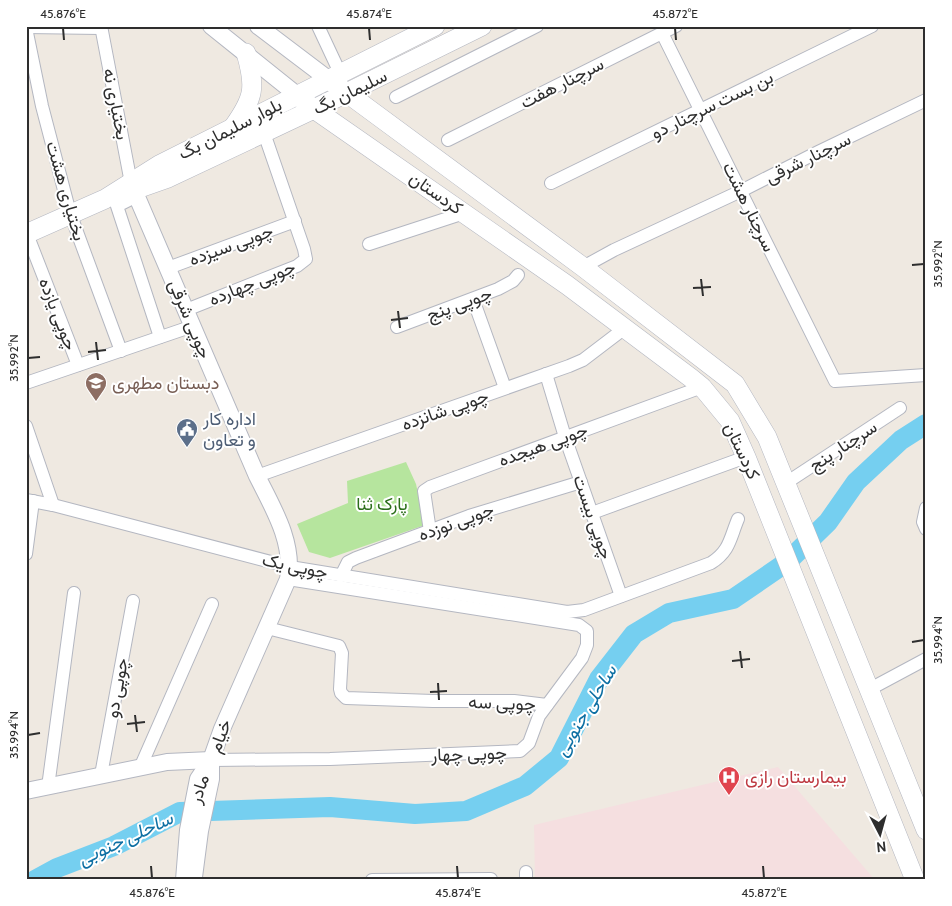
<svg xmlns="http://www.w3.org/2000/svg" width="952" height="906" viewBox="0 0 952 906" font-family="Cabin,Vazirmatn,sans-serif">
<rect width="100%" height="100%" fill="#efe9e1"/>
<polygon fill="#f5dfe0" points="778,767 875,880 535,880 534,825"/>
<polygon fill="#b6e59e" points="406,462 416,484 425,525 330,558 309,552 297,524 348,503 347,481"/>
<g fill="none" stroke-linecap="round" stroke-linejoin="round">
<polyline stroke="#75cff0" stroke-width="20" points="35,880 57,868 114,846 180,812 330,807 415,814 466,811 525,786 559,758 599,679 634,634 669,613 733,599 787,562 828,522 856,482 901,440 926,424"/>
<g stroke="#b4b7c1" stroke-width="14">
<g id="minor">
<polyline points="101,26 131,183"/>
<polyline points="318,26 340,73"/>
<polyline points="26,27 101,28"/>
<polyline points="26,28 42,106 70,213 121,351"/>
<polyline points="662,33 835,381 926,375"/>
<polyline points="396,97 537,26"/>
<polyline points="448,140 676,26"/>
<polyline points="551,183 872,26"/>
<polyline points="137,196 117,206 160,337"/>
<polyline points="27,234 78,365"/>
<polyline points="369,244 464,213"/>
<polyline points="583,267 614,250 741,191 818,152 926,100"/>
<polyline points="168,268 295,221"/>
<polyline points="473,299 505,388"/>
<polyline points="186,310 297,266 306,259 304,249 264,133"/>
<polyline points="397,327 498,289 513,281 518,275"/>
<polyline points="546,374 565,437 621,596"/>
<polyline points="26,383 193,326"/>
<polyline points="26,426 53,505"/>
<polyline points="257,476 569,366 583,360 625,328"/>
<polyline points="786,483 900,408"/>
<path d="M26 500 53 505 290 567 567 612 584 610 711 563C730 551 730 538 738 519"/>
<polyline points="926,508 923,522 926,529"/>
<polyline points="592,513 746,457"/>
<polyline points="430,531 424,491 430,487 702,387"/>
<polyline points="26,554 33,501"/>
<polyline points="341,576 348,562 356,558 469,516 581,482"/>
<polyline points="267,628 339,646 342,653 340,689 341,693 346,698 433,701 514,701 547,705"/>
<polyline points="870,689 926,659"/>
<polyline points="211,760 330,759 520,751 529,743 539,716 582,658 587,645 587,631 579,625 288,579"/>
<polyline points="140,768 212,604"/>
<polyline points="101,775 133,601"/>
<polyline points="48,787 74,593"/>
<polyline points="526,872 526,880"/>
<polyline points="372,880 491,879"/>
</g>
</g>
<g stroke="#b4b7c1" stroke-width="18">
<g id="tertiary">
<polyline points="211,26 297,95"/>
<polyline points="258,26 328,79"/>
<path d="M131 183 257 476C273 508 294 542 288 579L222 729 211 760 198 779 188 830 184 880"/>
<polyline points="26,791 167,762 211,760"/>
<polyline points="194,877 200,831 211,779 211,760"/>
</g>
</g>
<g stroke="#b4b7c1" stroke-width="20">
<g id="secondary">
<polyline points="328,79 583,267 735,384 767,437 926,830"/>
<polyline points="297,95 314,109 567,285 691,378 702,387 730,421 746,457 915,880"/>
<path d="M234 126C254 98 256 87 246 53"/>
<polyline points="131,191 168,178 314,109 482,26"/>
<polyline points="26,234 105,199 159,165 435,26"/>
</g>
</g>
<use href="#minor" stroke="#fff" stroke-width="12"/>
<use href="#tertiary" stroke="#fff" stroke-width="16"/>
<use href="#secondary" stroke="#fff" stroke-width="19"/>
</g>
<path fill="none" stroke="#2e2e2e" stroke-width="2" d="M63 28 64 40M369 28 370 40M675 28 676 40M912 265 924 264M701 279 703 296M693 288 711 287M398 311 400 328M391 320 408 318M96 342 98 360M88 352 106 350M28 358 40 357M912 642 924 640M740 651 742 668M732 661 750 659M438 683 439 700M430 692 447 691M135 715 137 732M127 724 145 722M28 735 40 733M151 866 152 878M457 866 458 878M763 866 764 878"/>
<defs>
<g id="school-pin" transform="scale(1.125)"><path d="M0 17L-7.5 6A9.5 9.5 0 1 1 7.5 6Z" fill="#8d6e63" stroke="#fff"/><path d="M0-5L7-2L0 1L-7-2ZM-4 1L0 2.5L4 1V4Q0 6-4 4Z" fill="#fff"/></g>
<g id="civic-pin" transform="scale(1.125)"><path d="M0 17L-7.5 6A9.5 9.5 0 1 1 7.5 6Z" fill="#5c6f8a" stroke="#fff"/><path d="M-.6-6.5H3V-4.5H.6V-3L4-1V1h2V6H-6V1h2V-1L-.6-3ZM-1.2 2.5V6h2.4V2.5Z" fill="#fff"/></g>
<g id="hospital-pin" transform="scale(1.125)"><path d="M0 17L-7.5 6A9.5 9.5 0 1 1 7.5 6Z" fill="#e0444e" stroke="#fff"/><path d="M-5-5h3v3.5h4V-5h3V5h-3V1.5h-4V5h-3Z" fill="#fff"/></g>
</defs>
<g fill-rule="evenodd">
<use href="#school-pin" x="96" y="383"/>
<use href="#civic-pin" x="187" y="429"/>
<use href="#hospital-pin" x="729" y="777"/>
</g>
<g text-anchor="middle" stroke-width="4" stroke-linejoin="round" paint-order="stroke">
<g font-size="18" fill="#2e2e2e" stroke="#fff">
<text transform="translate(562 83) rotate(-27)" y="6">سرچنار هفت</text>
<text transform="translate(350 92) rotate(-26)" y="6">سلیمان بگ</text>
<text transform="translate(116 104) rotate(79)" y="6">بختیاری نه</text>
<text transform="translate(712 105) rotate(-26)" y="6">بن بست سرچنار دو</text>
<text transform="translate(230 129) rotate(-27)" y="6">بلوار سلیمان بگ</text>
<text transform="translate(808 158) rotate(-26)" y="6">سرچنار شرقی</text>
<text transform="translate(66 191) rotate(74)" y="6">بختیاری هشت</text>
<text transform="translate(436 193) rotate(35)" y="6">کردستان</text>
<text transform="translate(749 207) rotate(64)" y="6">سرچنار هشت</text>
<text transform="translate(231 245) rotate(-20)" y="6">چوپی سیزده</text>
<text transform="translate(252 283) rotate(-22)" y="6">چوپی چهارده</text>
<text transform="translate(459 304) rotate(-20)" y="6">چوپی پنج</text>
<text transform="translate(58 314) rotate(69)" y="6">چوپی یازده</text>
<text transform="translate(190 319) rotate(67)" y="6">چوپی شرقی</text>
<text transform="translate(445 410) rotate(-19)" y="6">چوپی شانزده</text>
<text transform="translate(543 445) rotate(-20)" y="6">چوپی هیجده</text>
<text transform="translate(843 446) rotate(-33)" y="6">سرچنار پنج</text>
<text transform="translate(742 451) rotate(65)" y="6">کردستان</text>
<text transform="translate(593 517) rotate(71)" y="6">چوپی بیست</text>
<text transform="translate(456 522) rotate(-20)" y="6">چوپی نوزده</text>
<text transform="translate(295 566) rotate(12)" y="6">چوپی یک</text>
<text transform="translate(117 688) rotate(-80)" y="6">چوپی دو</text>
<text transform="translate(502 703) rotate(2)" y="6">چوپی سه</text>
<text transform="translate(220 736) rotate(-69)" y="6">خیام</text>
<text transform="translate(469 754) rotate(-2)" y="6">چوپی چهار</text>
<text transform="translate(199 789) rotate(-71)" y="6">مادر</text>
</g>
<g font-size="18" fill="#785e54" stroke="#fff" text-anchor="start">
<text x="112" y="389">دبستان مطهری</text>
</g>
<g font-size="18" fill="#4e5e75" stroke="#fff" text-anchor="start">
<text x="203" y="425">اداره کار<tspan x="203" dy="21">و تعاون</tspan></text>
</g>
<g font-size="18" fill="#2c6e1b" stroke="#fff">
<text x="382" y="510">پارک ثنا</text>
</g>
<g font-size="18" fill="#be3a42" stroke="#fff" text-anchor="start">
<text x="745" y="783">بیمارستان رازی</text>
</g>
<g font-size="19" font-style="italic" fill="#0d6fa3" stroke="#fff">
<text transform="translate(585 710) rotate(-59)" y="7">ساحلی جنوبی</text>
<text transform="translate(125 838) rotate(-25)" y="7">ساحلی جنوبی</text>
</g>
</g>
<rect width="952" height="906" fill="none" stroke="#ffffff" stroke-width="55"/>
<g transform="translate(880 834) rotate(174)" stroke="#ffffff" stroke-width="4" paint-order="stroke">
<path d="M0-4L9 19L0 12L-9 19Z" fill="#2e2e2e"/>
<text y="-8" font-size="14" font-weight="bold" text-anchor="middle" fill="#2e2e2e">N</text>
</g>
<rect x="28" y="28" width="896" height="850" fill="none" stroke="#2e2e2e" stroke-width="2"/>
<g font-size="12" text-anchor="middle" fill="#2e2e2e">
<text x="63" y="18">45.876°E</text>
<text x="369" y="18">45.874°E</text>
<text x="675" y="18">45.872°E</text>
<text transform="translate(938 264) rotate(-90)" y="4">35.992°N</text>
<text transform="translate(14 358) rotate(-90)" y="4">35.992°N</text>
<text transform="translate(938 640) rotate(-90)" y="4">35.994°N</text>
<text transform="translate(14 735) rotate(-90)" y="4">35.994°N</text>
<text x="152" y="897">45.876°E</text>
<text x="458" y="897">45.874°E</text>
<text x="764" y="897">45.872°E</text>
</g>
</svg>
